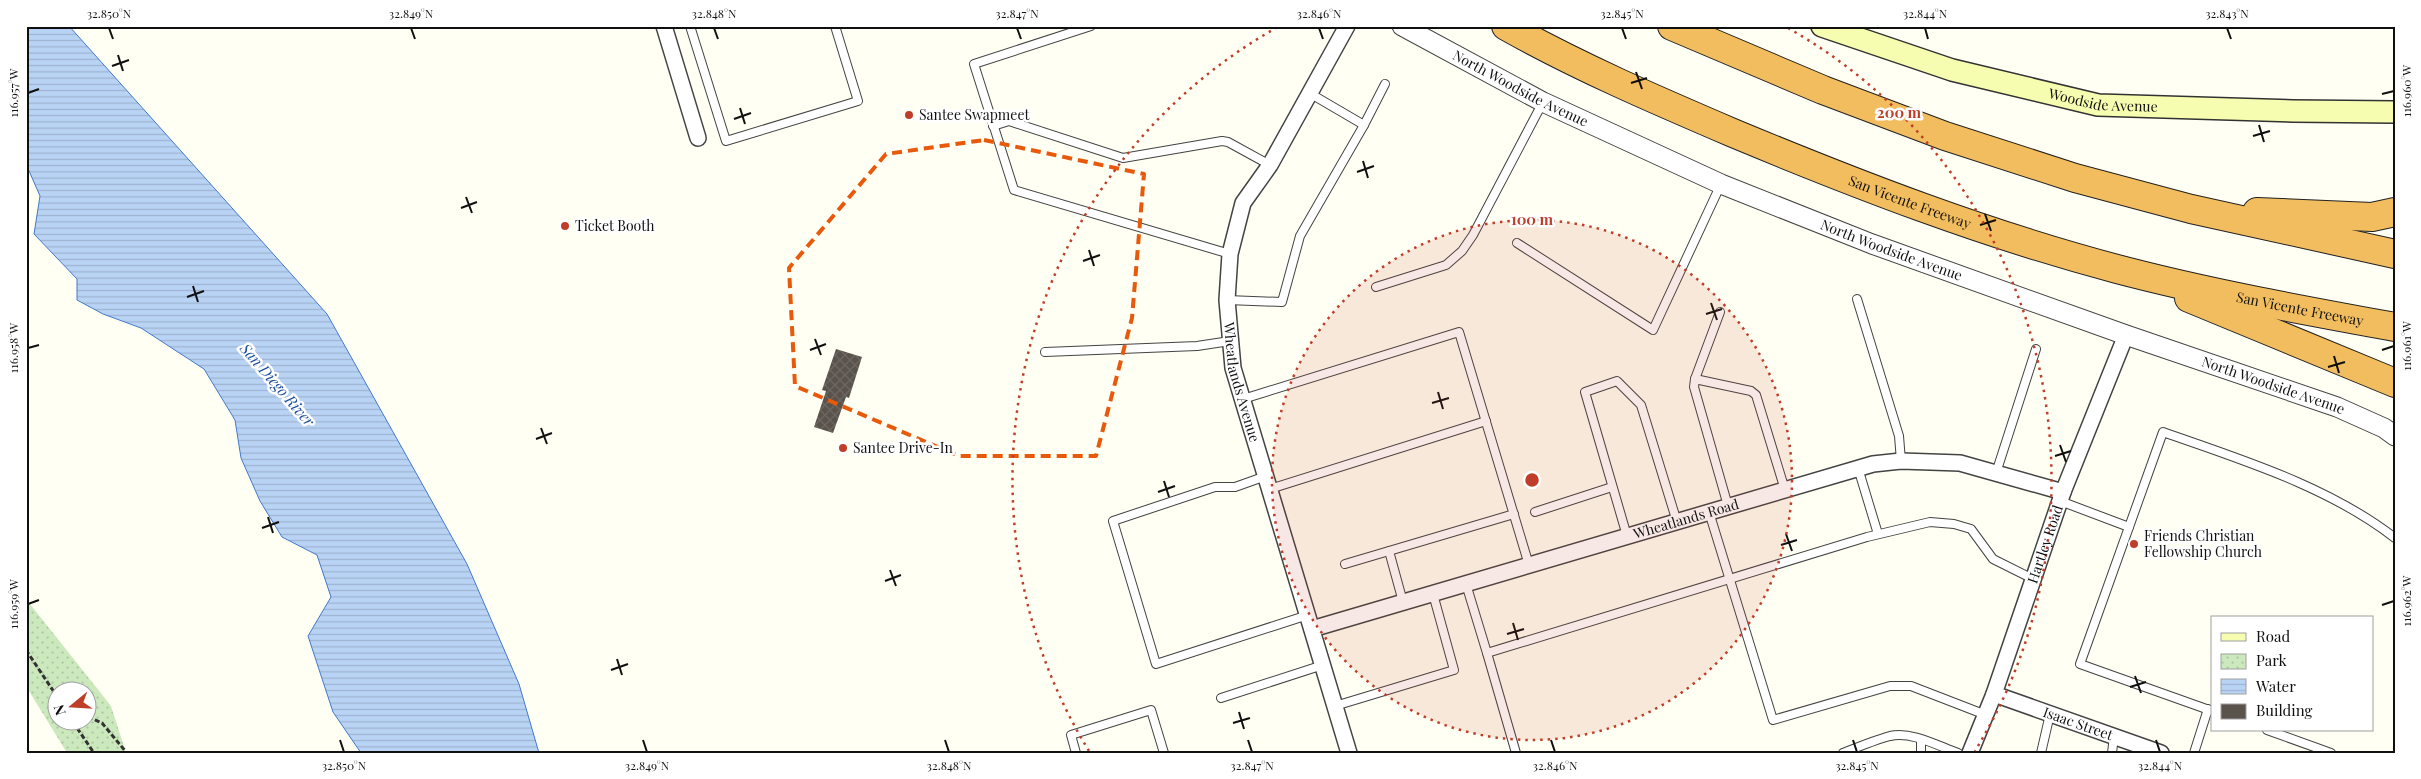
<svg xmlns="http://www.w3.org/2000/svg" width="2421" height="779" viewBox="0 0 2421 779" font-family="'Playfair Display',serif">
<defs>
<pattern id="park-dots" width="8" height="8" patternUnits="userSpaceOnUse" patternTransform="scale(1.25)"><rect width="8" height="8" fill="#cbe9bc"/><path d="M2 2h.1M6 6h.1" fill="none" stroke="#adc7a1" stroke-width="1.8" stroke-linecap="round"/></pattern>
<pattern id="water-rules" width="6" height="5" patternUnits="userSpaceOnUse" patternTransform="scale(1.25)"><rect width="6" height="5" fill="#b9d3f5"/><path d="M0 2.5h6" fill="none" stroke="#9eb4d1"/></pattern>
<pattern id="building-cross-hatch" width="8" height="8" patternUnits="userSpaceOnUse" patternTransform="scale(1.25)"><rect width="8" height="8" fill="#59534c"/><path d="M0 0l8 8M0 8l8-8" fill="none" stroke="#6c6761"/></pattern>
</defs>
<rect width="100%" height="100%" fill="#fffff3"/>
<path fill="url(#park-dots)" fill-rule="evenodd" d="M26 599 111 706 126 753H67L26 686ZM58 692H88V722H58Z"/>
<polygon fill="url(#water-rules)" stroke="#417acb" points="26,26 69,26 327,314 467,564 519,684 539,753 361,753 333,712 308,636 331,597 317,555 282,537 260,501 241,458 235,420 204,369 141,328 103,314 77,300 77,279 34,234 40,196 26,164"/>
<polygon fill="url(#building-cross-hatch)" points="836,349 862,357 849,398 846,397 833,433 814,427 826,391 822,390"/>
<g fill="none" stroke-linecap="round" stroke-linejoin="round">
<g stroke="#434343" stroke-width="10">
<g id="service">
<polyline points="690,26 726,141 858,101 835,26"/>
<polyline points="1091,26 974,64 1014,190 1230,254"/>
<polyline points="1311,94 1364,125 1385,84"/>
<polyline points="993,126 1009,121 1123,158 1222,141 1228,142 1270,165"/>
<polyline points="1517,243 1653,330 1721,184"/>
<polyline points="1376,287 1446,265 1462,251 1473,235 1543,102"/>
<polyline points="1857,299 1899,436 1901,461"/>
<polyline points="1227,300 1282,302 1300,236 1364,125"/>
<polyline points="1045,352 1197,346 1230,341"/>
<polyline points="1695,379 1720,312"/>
<polyline points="1243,399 1459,332 1529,565"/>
<polyline points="1858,468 1878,534"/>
<polyline points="1996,473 2036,349"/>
<polyline points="1266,476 1235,487 1215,487 1113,521 1156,664 1308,615"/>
<polyline points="1270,489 1486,421"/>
<polyline points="2060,501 2129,527"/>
<polyline points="1728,506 1694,387 1695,379 1751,391 1756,395 1785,490"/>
<polyline points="1535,512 1612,487"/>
<polyline points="1709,512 1773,720 1890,686 1911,686 1986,715"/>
<polyline points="1627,536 1585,392 1617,381 1641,405 1677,522"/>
<polyline points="1389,551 1403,602"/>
<polyline points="1345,564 1514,514"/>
<polyline points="1466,584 1487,653 1867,537 1930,522 1954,524 1971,529 1993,559 2033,579"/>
<polyline points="1487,653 1516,753"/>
<polyline points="1221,698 1323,665"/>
<polyline points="1335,706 1454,670 1433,594"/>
<path d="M2212 711 2080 664 2163 432C2242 460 2328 486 2395 538"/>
<polyline points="2267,730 2331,753"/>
<polyline points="1076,753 1071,735 1151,710 1164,753"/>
<path d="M1843 753C1858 747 1875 740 1890 736 1912 731 1938 746 1958 753"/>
<polyline points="1921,753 1921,740"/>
<polyline points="2041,753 2050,714"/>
<polyline points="2112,753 2114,736"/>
<polyline points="2194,753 2208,709"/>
</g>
</g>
<g stroke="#434343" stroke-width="18">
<g id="minor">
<polyline points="664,26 698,138"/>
<path id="s1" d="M1347 26 1270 165 1243 203 1230 254 1227 300 1233 368 1349 753"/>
<path id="s2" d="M1312 629 1873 464 1901 461 1960 463 2063 492"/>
<path id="s3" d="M1994 694 2161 753"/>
<path id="s4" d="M1970 753 1994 694 2063 492 2126 335"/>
</g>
</g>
<g stroke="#434343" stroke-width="21">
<g id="tertiary">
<path id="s5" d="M1402 26 1543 102 1721 184 1872 244 2126 335 2337 407 2384 428 2395 436"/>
</g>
</g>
<g stroke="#323232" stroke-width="24">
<g id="secondary">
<path id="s6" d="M1822 26 1952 70 2098 105 2293 111 2395 112"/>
</g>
</g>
<g stroke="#212121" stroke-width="30">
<g id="motorway">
<path id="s7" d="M1506 26C1579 67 1656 100 1733 133 1858 185 1985 234 2117 269 2208 293 2302 310 2395 327"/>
<polyline points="1672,26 1823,90 1945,136 2075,178 2191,209 2395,254"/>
<polyline points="2257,212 2372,217 2395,212"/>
<polyline points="2189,298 2395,383"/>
</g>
</g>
<g stroke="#323232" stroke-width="3" stroke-dasharray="5 2.5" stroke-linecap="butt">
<polyline points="26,650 58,698"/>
<polyline points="88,717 102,723 127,753"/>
<polyline points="73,722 94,753"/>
</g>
<use href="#service" stroke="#fff" stroke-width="8"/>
<use href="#minor" stroke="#fff" stroke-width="15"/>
<use href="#tertiary" stroke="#fff" stroke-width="19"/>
<use href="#secondary" stroke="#f7fdb0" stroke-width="21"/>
<use href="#motorway" stroke="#f2bd5e" stroke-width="28"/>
</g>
<path fill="none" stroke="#e8590c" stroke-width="4" stroke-dasharray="10 6" stroke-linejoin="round" d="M984 140 1144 174 1132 318 1096 456H959L795 386 789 268 886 154Z"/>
<path fill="none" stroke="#101010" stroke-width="2" d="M109 28 113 39M411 28 415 39M714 28 718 39M1017 28 1021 39M1319 28 1323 39M1622 28 1626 39M1925 28 1928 39M2227 28 2231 39M118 55 123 71M112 66 129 60M1636 72 1642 89M1631 83 1647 78M28 93 39 89M2382 94 2394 91M740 108 745 124M734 119 751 113M2259 125 2264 142M2253 136 2270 131M1363 161 1368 178M1357 172 1374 166M466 197 472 213M461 208 477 202M1985 214 1991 231M1980 225 1996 220M1089 250 1094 266M1083 261 1100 255M193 286 198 302M187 297 204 291M1711 303 1717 320M1706 314 1722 309M815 339 821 355M28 348 39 345M810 350 826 344M2382 350 2394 346M2334 356 2339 373M2328 367 2345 362M1438 392 1443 409M1432 403 1449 398M541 428 547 444M536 439 552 433M2060 445 2066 462M2055 456 2071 451M1164 481 1169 497M1158 492 1175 486M268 517 273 533M262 528 279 522M1786 534 1792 551M1781 545 1797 540M890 570 896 586M885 581 901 575M28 604 39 600M2382 605 2394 601M1513 623 1518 640M1507 634 1524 629M617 659 622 675M611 670 628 664M2135 676 2141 693M2130 687 2146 682M1239 712 1244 729M1233 723 1250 718M340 740 344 752M643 740 647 752M945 740 949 752M1248 740 1252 752M1551 740 1555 752M1853 740 1857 752M2156 740 2160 752"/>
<circle cx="1532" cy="480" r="260" fill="#bf3e29" fill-opacity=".12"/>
<g fill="none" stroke="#bf3e29" stroke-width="2.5" stroke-dasharray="2.5 5">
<circle cx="1532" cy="480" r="260"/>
<path d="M1089 751A519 519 0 0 1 1276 28M1788 28A519 519 0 0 1 1975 751"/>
</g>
<g fill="#bf3e29" stroke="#fff" stroke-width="2">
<circle cx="909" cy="115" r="5"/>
<circle cx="565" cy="226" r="5"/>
<circle cx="843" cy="448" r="5"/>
<circle cx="2134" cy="544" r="5"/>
</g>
<g text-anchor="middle" stroke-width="5" stroke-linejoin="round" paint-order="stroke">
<g font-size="14" fill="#101010" stroke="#fff">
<text dy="5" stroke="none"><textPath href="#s5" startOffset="134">North Woodside Avenue</textPath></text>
<text dy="5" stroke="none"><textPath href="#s6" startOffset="292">Woodside Avenue</textPath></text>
<text dy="5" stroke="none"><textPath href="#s7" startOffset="441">San Vicente Freeway</textPath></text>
<text dy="5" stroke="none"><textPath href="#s5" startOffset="539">North Woodside Avenue</textPath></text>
<text dy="5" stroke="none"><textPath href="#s7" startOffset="846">San Vicente Freeway</textPath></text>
<text dy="5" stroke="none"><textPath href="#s1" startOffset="388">Wheatlands Avenue</textPath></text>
<text dy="5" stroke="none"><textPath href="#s5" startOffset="944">North Woodside Avenue</textPath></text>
<text dy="5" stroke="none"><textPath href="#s2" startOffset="390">Wheatlands Road</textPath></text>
<text dy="5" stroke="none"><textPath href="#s4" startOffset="222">Hartley Road</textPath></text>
<text dy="5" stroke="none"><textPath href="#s3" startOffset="89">Isaac Street</textPath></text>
</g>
<g font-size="14" fill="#101010" stroke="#fff" text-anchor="start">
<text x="919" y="120">Santee Swapmeet</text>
<text x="575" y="231">Ticket Booth</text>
<text x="853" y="453">Santee Drive-In</text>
<text x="2144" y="541">Friends Christian<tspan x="2144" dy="16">Fellowship Church</tspan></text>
</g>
<g font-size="15" font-style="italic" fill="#1a4da1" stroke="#fff">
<text transform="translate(277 385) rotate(49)" y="5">San Diego River</text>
</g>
</g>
<circle cx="1532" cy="480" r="8" fill="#bf3e29" stroke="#fff" stroke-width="2.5"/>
<g font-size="15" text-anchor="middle" font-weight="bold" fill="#bf3e29" stroke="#fff" stroke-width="5" stroke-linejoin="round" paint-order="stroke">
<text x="1899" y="118">200 m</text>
<text x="1532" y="225">100 m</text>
</g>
<rect width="2421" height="779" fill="none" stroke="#ffffff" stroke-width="55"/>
<rect x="2211" y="616" width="162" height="115" fill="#ffffff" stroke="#9f9f9f"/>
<rect x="2221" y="633" width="25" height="8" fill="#f7fdb0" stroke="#9f9f9f"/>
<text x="2256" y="642" font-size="15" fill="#101010">Road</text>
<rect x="2221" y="654" width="25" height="15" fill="url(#park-dots)" stroke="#9f9f9f"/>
<text x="2256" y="666" font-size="15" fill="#101010">Park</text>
<rect x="2221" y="679" width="25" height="15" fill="url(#water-rules)" stroke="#9f9f9f"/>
<text x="2256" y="692" font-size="15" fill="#101010">Water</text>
<rect x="2221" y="704" width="25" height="15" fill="#59534c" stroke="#9f9f9f"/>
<text x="2256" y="716" font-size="15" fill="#101010">Building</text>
<g transform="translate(72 706) rotate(252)"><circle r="24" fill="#ffffff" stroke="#9f9f9f"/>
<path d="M0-4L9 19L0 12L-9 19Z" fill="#bf3e29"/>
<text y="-8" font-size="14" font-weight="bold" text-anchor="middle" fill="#101010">N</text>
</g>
<rect x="28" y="28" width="2366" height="724" fill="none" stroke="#101010" stroke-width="2"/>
<g font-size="12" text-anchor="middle" fill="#101010">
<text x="109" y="18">32.850°N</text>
<text x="411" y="18">32.849°N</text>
<text x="714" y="18">32.848°N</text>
<text x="1017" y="18">32.847°N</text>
<text x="1319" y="18">32.846°N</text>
<text x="1622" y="18">32.845°N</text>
<text x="1925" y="18">32.844°N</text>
<text x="2227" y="18">32.843°N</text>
<text transform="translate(2407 91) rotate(-90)" y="4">116.960°W</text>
<text transform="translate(14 93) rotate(-90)" y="4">116.957°W</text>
<text transform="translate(2407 346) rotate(-90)" y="4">116.961°W</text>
<text transform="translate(14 348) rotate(-90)" y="4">116.958°W</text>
<text transform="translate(2407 601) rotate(-90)" y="4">116.962°W</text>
<text transform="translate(14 604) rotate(-90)" y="4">116.959°W</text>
<text x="344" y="770">32.850°N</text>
<text x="647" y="770">32.849°N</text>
<text x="949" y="770">32.848°N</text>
<text x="1252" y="770">32.847°N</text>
<text x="1555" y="770">32.846°N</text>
<text x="1857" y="770">32.845°N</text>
<text x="2160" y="770">32.844°N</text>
</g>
</svg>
